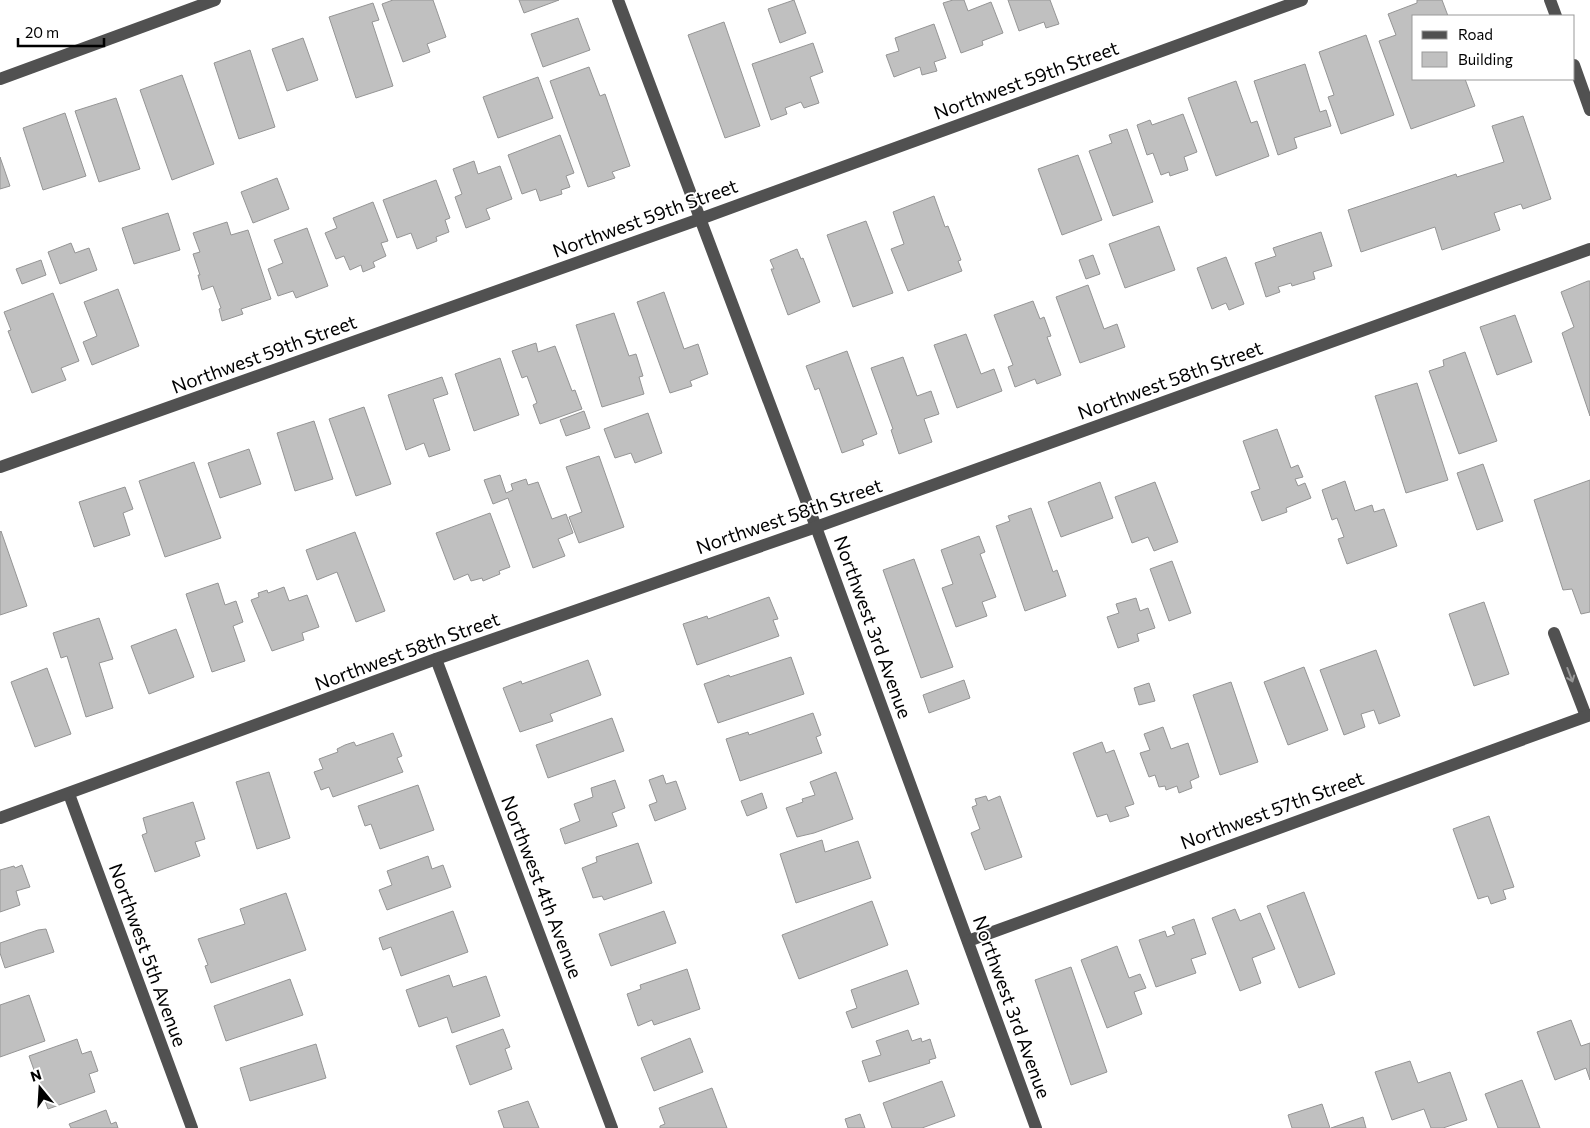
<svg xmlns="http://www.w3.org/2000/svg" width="1590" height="1128" viewBox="0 0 1590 1128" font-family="Commissioner,sans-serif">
<rect width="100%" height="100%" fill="#fff"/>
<g fill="#c0c0c0" stroke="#959595">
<polygon points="393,0 433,0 446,37 427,44 430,52 403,62 382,4"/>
<polygon points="519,0 559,0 524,13"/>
<polygon points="794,0 806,33 780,43 768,9"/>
<polygon points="953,0 964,0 968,11 991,2 1003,33 982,41 983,45 961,53 943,3"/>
<polygon points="1008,0 1050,0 1059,24 1046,28 1044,22 1019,31"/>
<polygon points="1417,0 1442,0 1448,16 1414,16 1414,79 1465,79 1475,106 1411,129 1379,41 1396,35 1388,14 1417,3"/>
<polygon points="373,3 379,20 372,22 393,86 356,98 329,17"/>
<polygon points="578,18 590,50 543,67 531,34"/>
<polygon points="724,22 760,126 725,138 688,35"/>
<polygon points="934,24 946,58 934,62 937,71 922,75 920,67 894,77 886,55 899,51 895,38"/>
<polygon points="1366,35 1394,115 1341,134 1328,97 1334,95 1319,52"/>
<polygon points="303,38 318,80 287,91 272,49"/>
<polygon points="813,43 823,72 810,77 819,103 804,108 801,102 785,108 787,114 771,120 752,64"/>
<polygon points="250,50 275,127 239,139 214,63"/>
<polygon points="1305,64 1320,112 1326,110 1331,126 1294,138 1297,148 1278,155 1254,81"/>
<polygon points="589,67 600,96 605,94 630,166 612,172 615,178 588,187 550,81"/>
<polygon points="182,75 214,164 172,180 140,90"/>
<polygon points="538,77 553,118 498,138 483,97"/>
<polygon points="1236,81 1251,123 1257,121 1269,156 1216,176 1188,98"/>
<polygon points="116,98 140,169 99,182 75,111"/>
<polygon points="65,113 86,176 43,190 23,128"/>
<polygon points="1183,114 1197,152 1184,157 1188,170 1170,176 1169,172 1161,175 1153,153 1147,155 1137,125 1150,120 1152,125"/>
<polygon points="1523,116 1551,199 1523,209 1521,204 1494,213 1500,230 1442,250 1435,227 1361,252 1348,210 1456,174 1457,177 1504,162 1492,126"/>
<polygon points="1127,129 1153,202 1113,216 1089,151 1112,143 1109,135"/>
<polygon points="560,135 574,173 566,176 570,187 561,190 562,194 540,201 536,189 522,194 508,155"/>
<polygon points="1078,155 1102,220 1062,235 1038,169"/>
<polygon points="0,157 10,186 0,189"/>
<polygon points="474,161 478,174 500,166 512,199 486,209 490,219 466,228 455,197 462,194 453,169"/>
<polygon points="277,178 289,209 253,223 241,192"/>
<polygon points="436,180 450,218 445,220 449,232 436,237 437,241 417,249 411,233 397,238 383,200"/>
<polygon points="934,196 945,227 948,226 961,260 958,261 962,271 908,291 891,249 904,244 893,212"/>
<polygon points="373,202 388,241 381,243 386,256 373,262 375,267 363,272 361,265 350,270 344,256 336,259 325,233 337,228 333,218"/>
<polygon points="168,213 180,250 134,264 122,228"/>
<polygon points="866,221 893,293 853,307 827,235"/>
<polygon points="227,222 231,235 248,230 271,299 241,309 243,314 222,321 219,309 221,308 213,286 202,290 198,275 200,275 193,254 200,252 193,233"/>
<polygon points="1159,226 1175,270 1125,288 1109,244"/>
<polygon points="307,228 328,286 296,298 293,291 278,296 268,269 283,263 274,240"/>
<polygon points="1321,232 1332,266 1313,272 1315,279 1292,286 1291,283 1278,287 1280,292 1266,297 1255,263 1276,256 1273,248"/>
<polygon points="71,243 75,253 89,248 97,270 60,284 48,252"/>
<polygon points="797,249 801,259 803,258 820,302 788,315 771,269 774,269 770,260"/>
<polygon points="1093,255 1100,274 1086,279 1079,260"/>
<polygon points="1226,257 1244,304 1229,310 1226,303 1212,309 1197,268"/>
<polygon points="41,260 46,275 22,284 16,269"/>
<polygon points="1588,281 1590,281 1590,416 1562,333 1574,327 1561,292"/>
<polygon points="1088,285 1104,329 1117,324 1125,347 1080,363 1056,297"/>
<polygon points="118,289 139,346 92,365 83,342 97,336 84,302"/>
<polygon points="664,292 684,349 698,344 708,374 690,381 692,386 670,393 637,302"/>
<polygon points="53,293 79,361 61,368 66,380 32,393 8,331 11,330 4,312"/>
<polygon points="1033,301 1040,319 1044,317 1051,336 1047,337 1061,375 1037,384 1035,379 1015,387 1008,367 1013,365 994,315"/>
<polygon points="614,313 629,356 636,354 643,376 639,377 644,394 602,407 576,325"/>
<polygon points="1515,315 1532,362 1497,375 1480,327"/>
<polygon points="966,334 981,374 994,369 1002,391 957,408 934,345"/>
<polygon points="536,343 538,352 555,346 572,391 575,390 582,409 540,424 533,405 537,403 527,376 522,378 512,351"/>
<polygon points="847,351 877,434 862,440 864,445 842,453 819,388 815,390 806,366"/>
<polygon points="1465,352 1497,441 1459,454 1429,371 1444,366 1443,360"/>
<polygon points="903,357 917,396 931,391 939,414 924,419 932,442 899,454 891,430 893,429 871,368"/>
<polygon points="500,358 519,415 474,431 455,374"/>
<polygon points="442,377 448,394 433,399 450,450 429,457 424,443 406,450 388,395"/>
<polygon points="1417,383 1448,480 1406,493 1375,396"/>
<polygon points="364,407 391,484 356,496 329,419"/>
<polygon points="584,411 590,428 566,436 560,420"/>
<polygon points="648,413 662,453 635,463 631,453 615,458 604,429"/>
<polygon points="314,421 333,479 295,491 277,433"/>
<polygon points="1277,429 1291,468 1298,465 1303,477 1295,479 1298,486 1305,483 1311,498 1286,508 1287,512 1262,521 1251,492 1260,489 1243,441"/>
<polygon points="249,449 261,484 220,498 208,463"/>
<polygon points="599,456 624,527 579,543 569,517 582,512 566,467"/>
<polygon points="194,462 221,538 165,557 139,481"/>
<polygon points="1483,464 1503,521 1477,530 1457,473"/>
<polygon points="500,475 506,493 513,490 511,484 526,479 528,485 538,482 552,519 566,514 573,533 558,539 565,556 533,568 508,498 493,504 484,480"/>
<polygon points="1590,480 1590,612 1581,614 1572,589 1563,590 1534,500"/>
<polygon points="1345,481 1355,511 1372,505 1374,512 1384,509 1397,546 1347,564 1338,539 1344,537 1337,518 1332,520 1322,490"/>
<polygon points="1100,482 1113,518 1061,537 1048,502"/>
<polygon points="1155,482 1178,542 1154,551 1148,537 1132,543 1115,497"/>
<polygon points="125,487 133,509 123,513 130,535 94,547 79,502"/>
<polygon points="1031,508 1053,572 1057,570 1066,596 1025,611 996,526 1010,521 1008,516"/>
<polygon points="490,513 510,567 499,571 500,574 483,581 482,578 471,581 468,574 454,580 436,533"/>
<polygon points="1,531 27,606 0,615 0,532"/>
<polygon points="355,532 385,611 356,622 337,572 317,580 306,550"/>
<polygon points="979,536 985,552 980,554 996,597 982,602 987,616 956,627 942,588 953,584 941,550"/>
<polygon points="914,559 953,667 921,678 883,570"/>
<polygon points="1172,561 1191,613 1169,621 1150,569"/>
<polygon points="218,583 225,605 236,601 243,622 233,626 245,661 212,672 186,594"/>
<polygon points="284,587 289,601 307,595 319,627 302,633 304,640 272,651 251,600 259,597 258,593 267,590 268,593"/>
<polygon points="769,597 778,619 773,620 779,636 697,665 683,624 707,616 708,619"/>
<polygon points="1136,598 1140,611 1148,608 1155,628 1137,634 1139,641 1118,648 1107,617 1119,613 1116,604"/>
<polygon points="1484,602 1509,674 1474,686 1449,614"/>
<polygon points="99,618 113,659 99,663 113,708 86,717 67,656 61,658 53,633"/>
<polygon points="176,629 194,677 149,694 131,646"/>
<polygon points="1376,650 1400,716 1379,724 1374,710 1361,714 1365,727 1344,735 1320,670"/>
<polygon points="791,657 804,694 718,723 704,684 729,675 730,677"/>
<polygon points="588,660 601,695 550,714 553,721 520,732 503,688 521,681 522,684"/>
<polygon points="1304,667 1328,730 1288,745 1264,682"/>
<polygon points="47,668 71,734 35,747 11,682"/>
<polygon points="964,680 970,698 929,713 923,695"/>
<polygon points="1231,682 1258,762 1220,775 1193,695"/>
<polygon points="1149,683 1155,701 1139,705 1134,688"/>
<polygon points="813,713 821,735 816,737 822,753 740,781 726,739 748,732 749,735"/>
<polygon points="612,718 624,751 548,778 536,745"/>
<polygon points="1163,727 1171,749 1188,743 1199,777 1190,781 1192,788 1179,793 1177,786 1166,790 1165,786 1159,787 1155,775 1149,777 1140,753 1150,750 1144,734"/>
<polygon points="393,733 402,756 397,758 403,772 333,797 329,787 321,790 314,772 323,769 319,759 338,752 337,749 345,745 354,742 356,746"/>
<polygon points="1102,742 1106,753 1114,750 1134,804 1125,807 1129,816 1110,822 1107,814 1097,817 1073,753"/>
<polygon points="269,772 290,838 257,849 236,782"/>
<polygon points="836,772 853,819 814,833 797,837 786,808 803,802 802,799 815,795 810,782"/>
<polygon points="663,775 666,784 676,781 686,809 655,821 649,805 657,802 649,780"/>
<polygon points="615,780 625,808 612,813 617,826 565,844 560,829 580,821 574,804 593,797 591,788"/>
<polygon points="418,785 434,830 380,849 371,824 365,826 358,806"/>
<polygon points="762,793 767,808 747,816 741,801"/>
<polygon points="986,796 988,801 1000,796 1022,857 985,870 971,833 980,829 972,807 977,805 975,799"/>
<polygon points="193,802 205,839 195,842 200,856 155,872 142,835 147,833 143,818"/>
<polygon points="1489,816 1514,887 1503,890 1506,899 1491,904 1488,896 1478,899 1453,829"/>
<polygon points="822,840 825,852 858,841 871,878 796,903 780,854"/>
<polygon points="638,843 652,883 604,900 602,896 593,898 582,868 597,862 596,857"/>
<polygon points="428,856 432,869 443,865 451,887 387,910 379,890 392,885 387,871"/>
<polygon points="22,865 30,887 16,891 20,905 0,912 0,870 14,866 15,868"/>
<polygon points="1304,892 1335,974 1299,988 1267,906"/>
<polygon points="286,893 306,950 211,983 205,966 208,965 198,939 245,924 240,909"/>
<polygon points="872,901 888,945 799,979 782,935"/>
<polygon points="1235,909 1240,921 1260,913 1275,949 1252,958 1261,983 1240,991 1212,918"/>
<polygon points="453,911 468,952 401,976 391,947 383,950 379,938"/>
<polygon points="664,911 676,943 611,966 599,934"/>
<polygon points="1194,919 1206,954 1191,959 1196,973 1156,987 1139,940 1165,931 1167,937 1175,934 1172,927"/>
<polygon points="46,929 54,952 5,968 0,953 0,943 38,930"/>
<polygon points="1117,946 1129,978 1140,974 1146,988 1134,992 1142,1014 1107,1028 1081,960"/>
<polygon points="1071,967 1107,1072 1071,1085 1035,980"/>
<polygon points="687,969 700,1009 654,1025 652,1020 638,1026 627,994 641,989 640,985"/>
<polygon points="907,970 919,1004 852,1028 846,1012 857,1008 851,990"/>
<polygon points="449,975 453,987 486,976 500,1016 452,1033 447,1017 419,1027 406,990"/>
<polygon points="290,979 303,1015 226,1041 214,1006"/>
<polygon points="29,995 45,1041 0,1057 0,1005"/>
<polygon points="1571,1020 1581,1046 1590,1043 1590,1080 1586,1068 1555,1080 1537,1032"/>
<polygon points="503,1029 510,1047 505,1049 512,1069 470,1085 456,1046"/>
<polygon points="908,1030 912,1041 921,1038 922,1042 930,1039 936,1058 929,1060 930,1063 869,1082 862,1061 881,1055 876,1041"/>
<polygon points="690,1038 703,1072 654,1091 641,1058"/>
<polygon points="77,1039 82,1054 91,1051 98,1071 89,1074 95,1092 48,1109 29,1056"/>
<polygon points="316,1044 326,1078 250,1101 240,1068"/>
<polygon points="1410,1061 1418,1083 1450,1072 1467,1120 1443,1128 1431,1128 1424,1109 1392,1120 1375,1072"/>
<polygon points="1522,1080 1540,1128 1498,1128 1485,1094"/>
<polygon points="942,1081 955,1116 922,1128 892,1128 883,1103"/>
<polygon points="712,1088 727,1128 660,1128 660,1126 665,1124 659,1108"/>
<polygon points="528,1101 539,1128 504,1128 498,1111"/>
<polygon points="1322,1104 1330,1128 1292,1128 1288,1115"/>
<polygon points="106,1110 111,1124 116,1122 118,1128 71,1128 69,1124"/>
<polygon points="860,1114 865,1128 848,1128 845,1119"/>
<polygon points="1363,1117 1366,1128 1331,1128"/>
</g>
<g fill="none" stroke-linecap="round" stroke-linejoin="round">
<g stroke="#515151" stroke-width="12">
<polyline points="618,0 816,527 1036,1128"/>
<polyline points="1550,0 1556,16"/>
<polyline points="1574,65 1590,110"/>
<polyline points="0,79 215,0"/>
<polyline points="0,467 700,219 1302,0"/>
<polyline points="1554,633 1586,716"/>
<polyline points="436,659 612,1128"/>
<polyline points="69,794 192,1128"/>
<polyline points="0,818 436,659 816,527 1590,249"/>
<polyline points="968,941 1590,715"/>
</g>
</g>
<defs><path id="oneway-shaft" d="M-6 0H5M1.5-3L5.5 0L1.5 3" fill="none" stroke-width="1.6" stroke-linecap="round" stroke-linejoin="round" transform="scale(1.25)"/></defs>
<use stroke="#979797" href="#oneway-shaft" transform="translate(1570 675) rotate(69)"/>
<g text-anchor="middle" stroke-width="4" stroke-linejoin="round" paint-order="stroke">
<g font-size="19" fill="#000" stroke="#fff">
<text transform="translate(1026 80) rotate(-20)" y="7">Northwest 59th Street</text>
<text transform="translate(645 218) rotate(-20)" y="7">Northwest 59th Street</text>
<text transform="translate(264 354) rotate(-20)" y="7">Northwest 59th Street</text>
<text transform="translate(1170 380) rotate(-20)" y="7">Northwest 58th Street</text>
<text transform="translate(789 516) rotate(-19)" y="7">Northwest 58th Street</text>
<text transform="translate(873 627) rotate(70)" y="7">Northwest 3rd Avenue</text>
<text transform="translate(407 651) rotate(-20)" y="7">Northwest 58th Street</text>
<text transform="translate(1272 810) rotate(-20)" y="7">Northwest 57th Street</text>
<text transform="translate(542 887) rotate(69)" y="7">Northwest 4th Avenue</text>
<text transform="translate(148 955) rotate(70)" y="7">Northwest 5th Avenue</text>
<text transform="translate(1012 1007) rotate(70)" y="7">Northwest 3rd Avenue</text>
</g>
</g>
<rect x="1412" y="15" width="162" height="65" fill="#ffffff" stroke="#999999"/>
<rect x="1422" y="31" width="25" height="8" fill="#515151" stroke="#999999"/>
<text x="1458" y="40" font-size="15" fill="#000000">Road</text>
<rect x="1422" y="52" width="25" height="15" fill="#c0c0c0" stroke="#999999"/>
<text x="1458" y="65" font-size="15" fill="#000000">Building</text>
<g transform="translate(40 1088) rotate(342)" stroke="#ffffff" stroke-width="4" paint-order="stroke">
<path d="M0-4L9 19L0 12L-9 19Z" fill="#000000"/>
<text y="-8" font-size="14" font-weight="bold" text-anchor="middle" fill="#000000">N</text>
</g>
<path d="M18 38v8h86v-8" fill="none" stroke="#000000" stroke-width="2.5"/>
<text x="25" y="38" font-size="15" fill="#000000" stroke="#ffffff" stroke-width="4" paint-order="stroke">20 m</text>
</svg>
